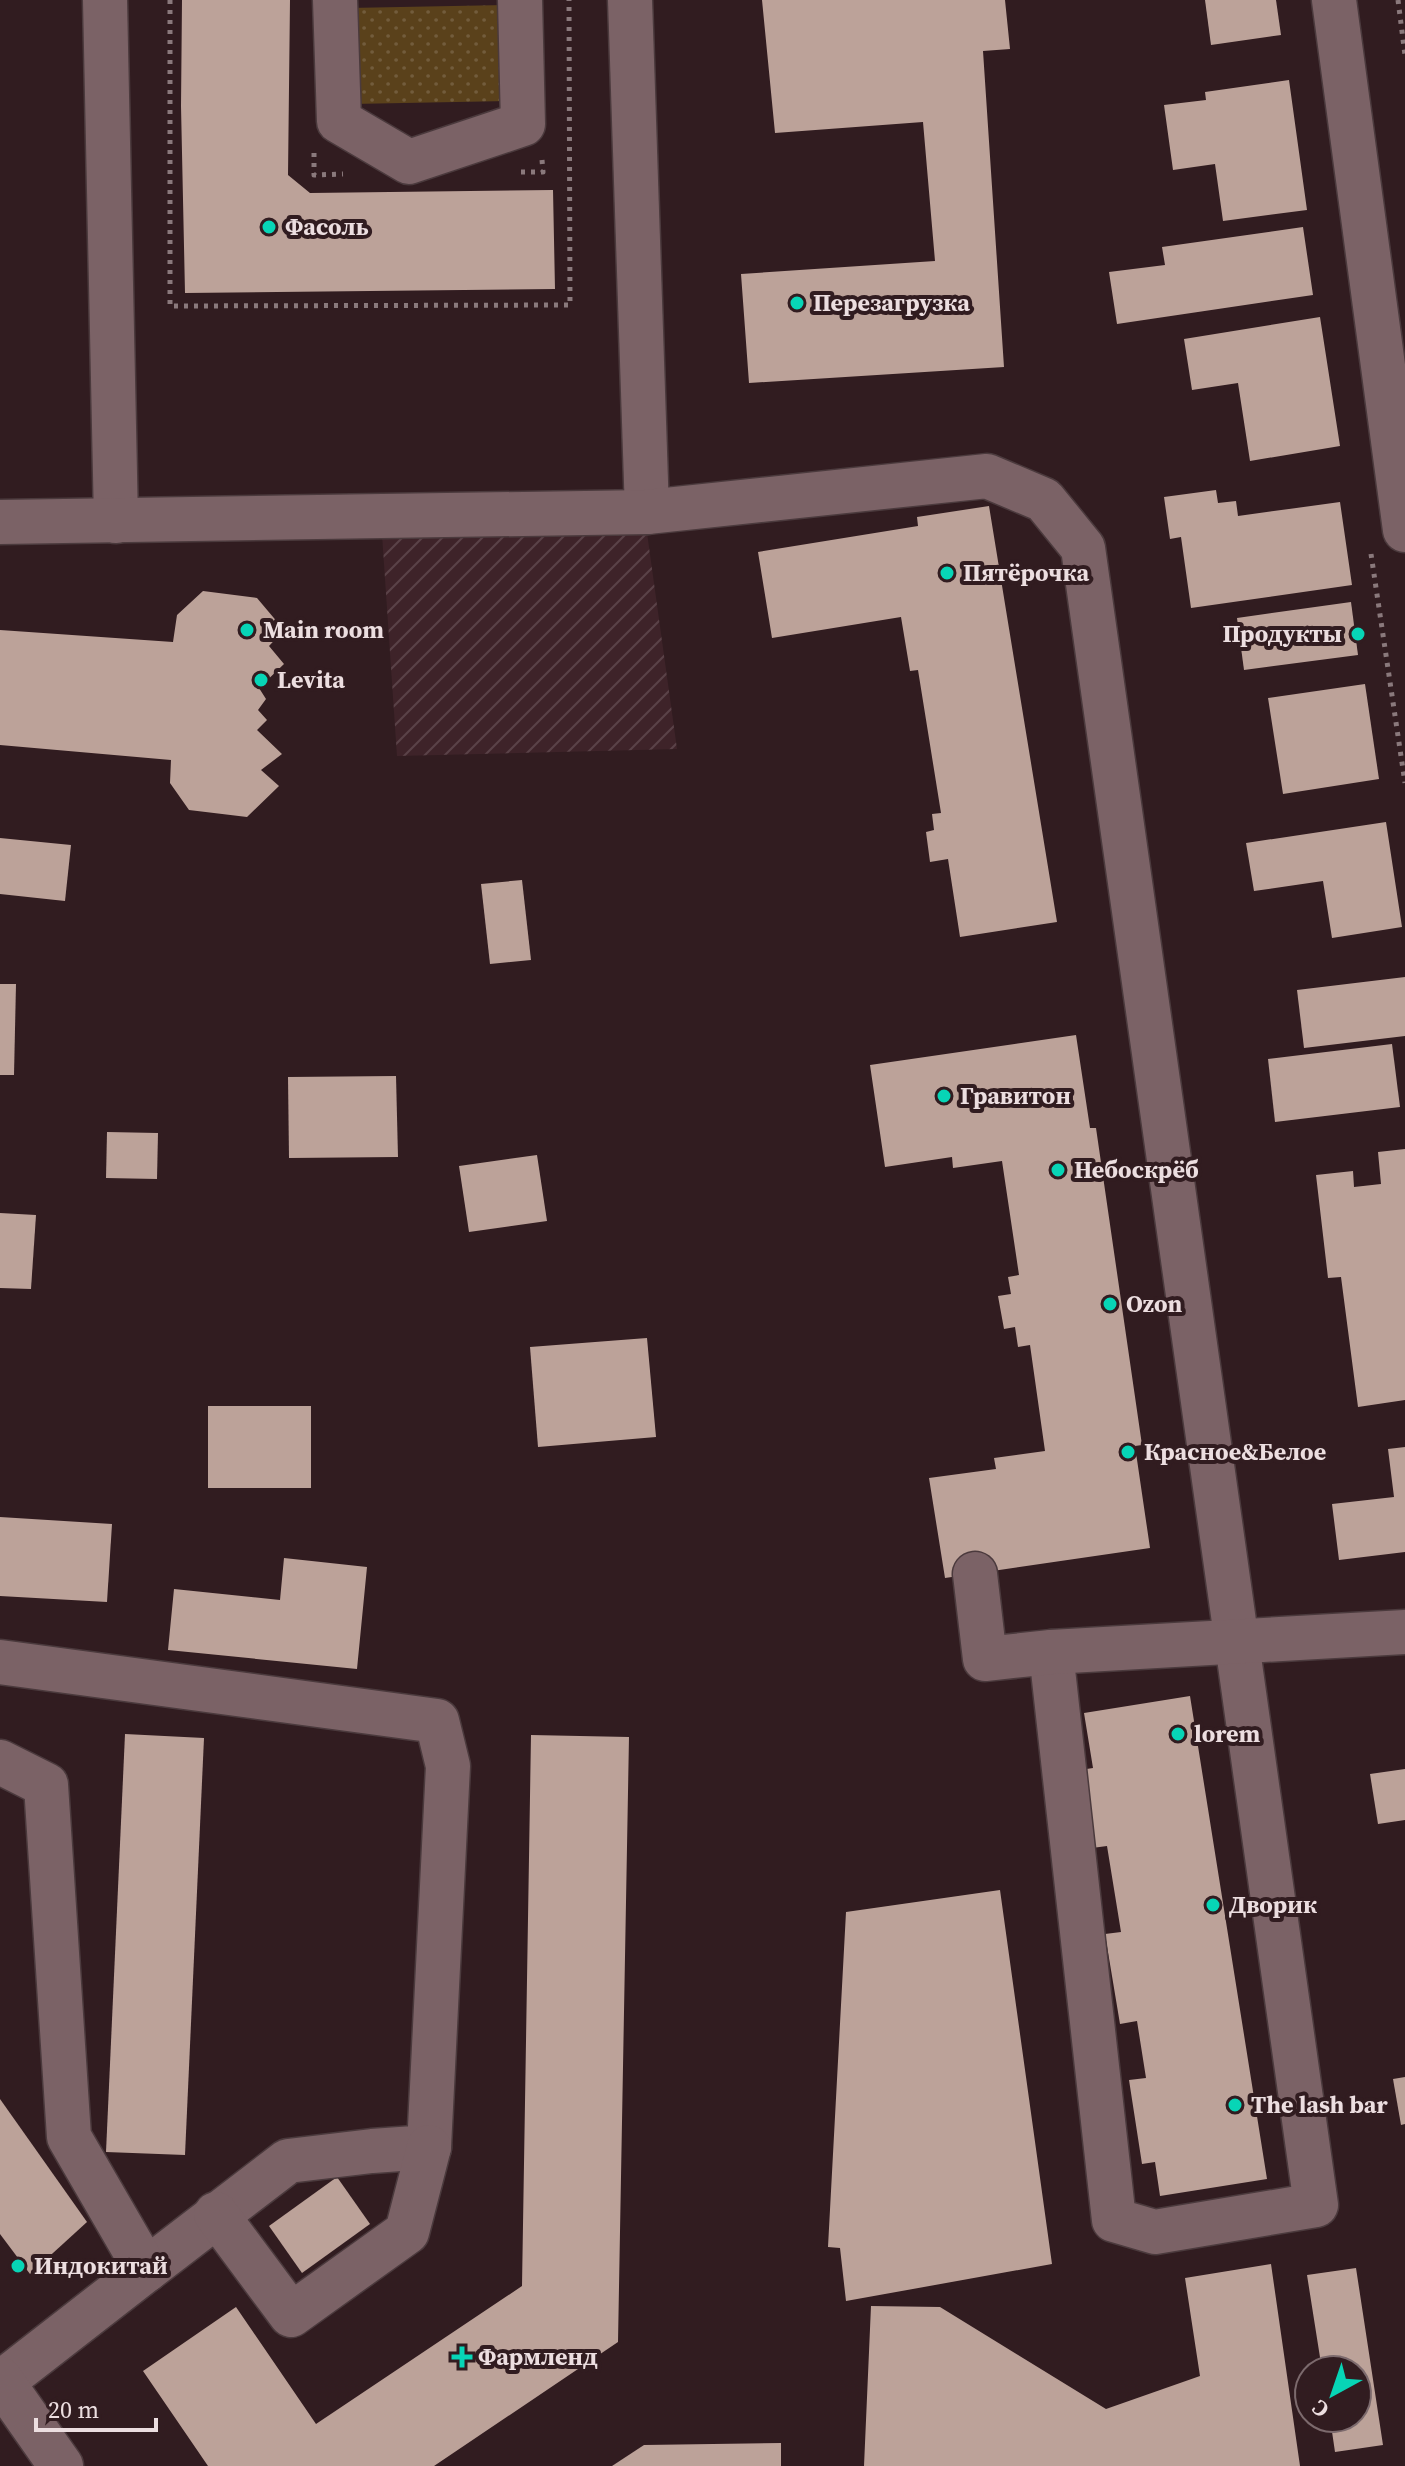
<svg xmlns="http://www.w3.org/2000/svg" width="1405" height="2466" viewBox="0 0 1405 2466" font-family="'Source Serif 4',serif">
<defs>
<pattern id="industrial-furrows" width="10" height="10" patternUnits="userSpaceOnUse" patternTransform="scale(2)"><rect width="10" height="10" fill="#3e2329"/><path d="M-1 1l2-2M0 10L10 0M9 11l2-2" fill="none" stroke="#5a4248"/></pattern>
<pattern id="park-dots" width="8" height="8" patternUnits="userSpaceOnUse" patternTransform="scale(2)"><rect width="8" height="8" fill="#5a411b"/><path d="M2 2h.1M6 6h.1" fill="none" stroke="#725c3c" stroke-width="1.8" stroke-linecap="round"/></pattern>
</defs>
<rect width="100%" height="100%" fill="#311c20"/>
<polygon fill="url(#industrial-furrows)" points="647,533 677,749 397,756 382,534"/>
<polygon fill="url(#park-dots)" points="506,5 508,101 351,104 349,8"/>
<g fill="#bca299">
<polygon points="182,0 290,0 288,175 310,193 553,190 555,289 185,293 181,106"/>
<polygon points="762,0 1005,0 1010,49 983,51 1004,367 749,383 741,274 935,261 923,122 775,133"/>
<polygon points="1205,0 1276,0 1281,35 1211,45"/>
<polygon points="1289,80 1307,210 1223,221 1215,164 1173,170 1164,105 1206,100 1205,92"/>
<polygon points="1303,227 1313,295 1117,324 1109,272 1165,265 1162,247"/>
<polygon points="1320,317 1340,446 1250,461 1238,383 1192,390 1184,339"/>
<polygon points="1216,490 1218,503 1236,501 1238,516 1340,502 1352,585 1191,608 1181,537 1170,539 1164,497"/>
<polygon points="989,506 1057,922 960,937 948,859 930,862 926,832 934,830 932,814 941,813 918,670 910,671 901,617 772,638 758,552 918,526 917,517"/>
<polygon points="203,591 257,598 284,630 269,646 284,664 259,688 266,699 258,710 267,720 257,730 282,754 261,770 279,786 247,817 189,810 170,783 171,760 0,745 0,630 173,642 177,615"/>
<polygon points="1351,602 1358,655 1244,670 1237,618"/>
<polygon points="1365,684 1379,779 1283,794 1268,698"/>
<polygon points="1386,822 1402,927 1332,938 1323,881 1254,891 1246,843"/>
<polygon points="0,838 71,845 65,901 0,894"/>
<polygon points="522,880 531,960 490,964 481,884"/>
<polygon points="1405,977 1405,1036 1304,1048 1297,990"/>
<polygon points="0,984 16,984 14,1075 0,1075"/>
<polygon points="1076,1035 1090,1128 1096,1128 1142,1445 1135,1446 1150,1548 945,1578 929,1478 996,1469 994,1458 1045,1451 1030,1345 1018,1347 1015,1327 1004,1329 998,1296 1011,1294 1008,1277 1019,1275 1002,1161 953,1168 952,1157 885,1167 870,1065"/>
<polygon points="1392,1044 1400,1107 1275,1122 1268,1059"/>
<polygon points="396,1076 398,1157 289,1158 288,1077"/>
<polygon points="107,1132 158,1133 157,1179 106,1178"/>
<polygon points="1405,1149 1405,1400 1358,1407 1341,1277 1328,1278 1316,1175 1353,1171 1354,1187 1381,1184 1378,1152"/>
<polygon points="537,1155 547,1221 469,1232 459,1166"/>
<polygon points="0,1213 36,1215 31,1289 0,1288"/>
<polygon points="647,1338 656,1437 538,1447 530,1347"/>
<rect x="208" y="1406" width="103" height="82"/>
<polygon points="1405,1447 1405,1552 1339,1560 1332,1504 1394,1497 1388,1449"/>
<polygon points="0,1517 112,1524 107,1602 0,1596"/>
<polygon points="284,1558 367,1567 357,1669 168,1650 174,1589 280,1600"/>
<polygon points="1190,1696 1267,2179 1160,2196 1155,2162 1142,2164 1129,2080 1146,2078 1137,2021 1120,2024 1105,1934 1121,1932 1107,1846 1092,1848 1080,1770 1093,1768 1084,1713"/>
<polygon points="125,1734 204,1738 185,2155 106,2152"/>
<polygon points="531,1735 629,1737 618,2342 434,2466 208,2466 143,2371 236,2307 316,2424 522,2286"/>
<polygon points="1405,1769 1405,1820 1378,1824 1370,1774"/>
<polygon points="1000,1890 1052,2264 846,2301 840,2248 828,2247 846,1912"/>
<polygon points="1405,2077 1405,2124 1401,2125 1393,2079"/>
<polygon points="0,2099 87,2222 30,2274 0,2234"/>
<polygon points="337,2177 370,2224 302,2273 269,2226"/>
<polygon points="1271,2264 1300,2466 864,2466 871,2306 940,2307 1106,2409 1200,2376 1185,2278"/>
<polygon points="1356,2268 1383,2445 1335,2452 1330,2418 1357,2418 1357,2370 1322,2370 1307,2275"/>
<polygon points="781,2443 781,2466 612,2466 644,2445"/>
</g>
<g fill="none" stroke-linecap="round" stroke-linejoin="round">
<g stroke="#4b3a3d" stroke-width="47">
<g id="minor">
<polyline points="105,0 116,521"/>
<polyline points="335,0 339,121 409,162 523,124 520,0"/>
<polyline points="630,0 647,512"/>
<polyline points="1334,0 1405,530"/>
<polyline points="0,522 647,512 987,476 1044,500 1083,548 1316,2205 1155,2232 1114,2220 1051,1652"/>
<polyline points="975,1574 985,1659 1051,1652 1405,1632"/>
<polyline points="0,1662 437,1721 448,1766 429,2147 372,2151 288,2161 146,2270"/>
<polyline points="0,1762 46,1785 69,2137 146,2270 2,2382"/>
<polyline points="216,2214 291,2315 407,2232 429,2147"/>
<polyline points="0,2379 61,2466"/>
</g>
</g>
<g stroke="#8a797c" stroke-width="5" stroke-dasharray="4 6" stroke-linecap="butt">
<polyline points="170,0 170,306 570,305 569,0"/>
<polyline points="1398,0 1405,55"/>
<polyline points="314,153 314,175 343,174"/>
<polyline points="521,172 543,172 542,160"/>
<polyline points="1371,554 1405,783"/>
</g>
<use href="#minor" stroke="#7b6266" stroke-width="44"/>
</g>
<g fill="#07d5b6" stroke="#311c20" stroke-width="3">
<circle cx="269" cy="227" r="8"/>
<circle cx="797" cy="303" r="8"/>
<circle cx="947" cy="573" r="8"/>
<circle cx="247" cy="630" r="8"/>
<circle cx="1358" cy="634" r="8"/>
<circle cx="261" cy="680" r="8"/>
<circle cx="944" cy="1096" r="8"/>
<circle cx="1058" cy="1170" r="8"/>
<circle cx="1110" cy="1304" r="8"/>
<circle cx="1128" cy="1452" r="8"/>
<circle cx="1178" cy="1734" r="8"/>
<circle cx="1213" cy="1905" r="8"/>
<circle cx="1235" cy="2105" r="8"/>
<circle cx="18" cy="2266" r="8"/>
<path d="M458 2345h8v8h8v8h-8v8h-8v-8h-8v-8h8z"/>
</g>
<g text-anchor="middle" stroke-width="8" stroke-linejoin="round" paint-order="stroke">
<g font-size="24" font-weight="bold" fill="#ecdee0" stroke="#311c20" text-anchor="start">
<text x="285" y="235">Фасоль</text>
<text x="813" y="311">Перезагрузка</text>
<text x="963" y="581">Пятёрочка</text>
<text x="263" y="638">Main room</text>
<text x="1342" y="642" text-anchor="end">Продукты</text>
<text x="277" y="688">Levita</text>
<text x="960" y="1104">Гравитон</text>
<text x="1074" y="1178">Небоскрёб</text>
<text x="1126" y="1312">Ozon</text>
<text x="1144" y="1460">Красное&amp;Белое</text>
<text x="1194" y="1742">lorem</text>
<text x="1229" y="1913">Дворик</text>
<text x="1251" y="2113">The lash bar</text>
<text x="34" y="2274">Индокитай</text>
<text x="478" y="2365">Фармленд</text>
</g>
</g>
<g transform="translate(1333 2394) rotate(220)"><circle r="38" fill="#311c20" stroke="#7c6a6d" stroke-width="2"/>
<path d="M0-6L14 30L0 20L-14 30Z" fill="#07d5b6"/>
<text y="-12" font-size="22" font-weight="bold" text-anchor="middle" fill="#ecdee0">С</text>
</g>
<path d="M36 2418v12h120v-12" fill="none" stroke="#ecdee0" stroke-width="4"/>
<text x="48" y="2418" font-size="24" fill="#ecdee0" stroke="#311c20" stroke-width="6" paint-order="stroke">20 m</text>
</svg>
